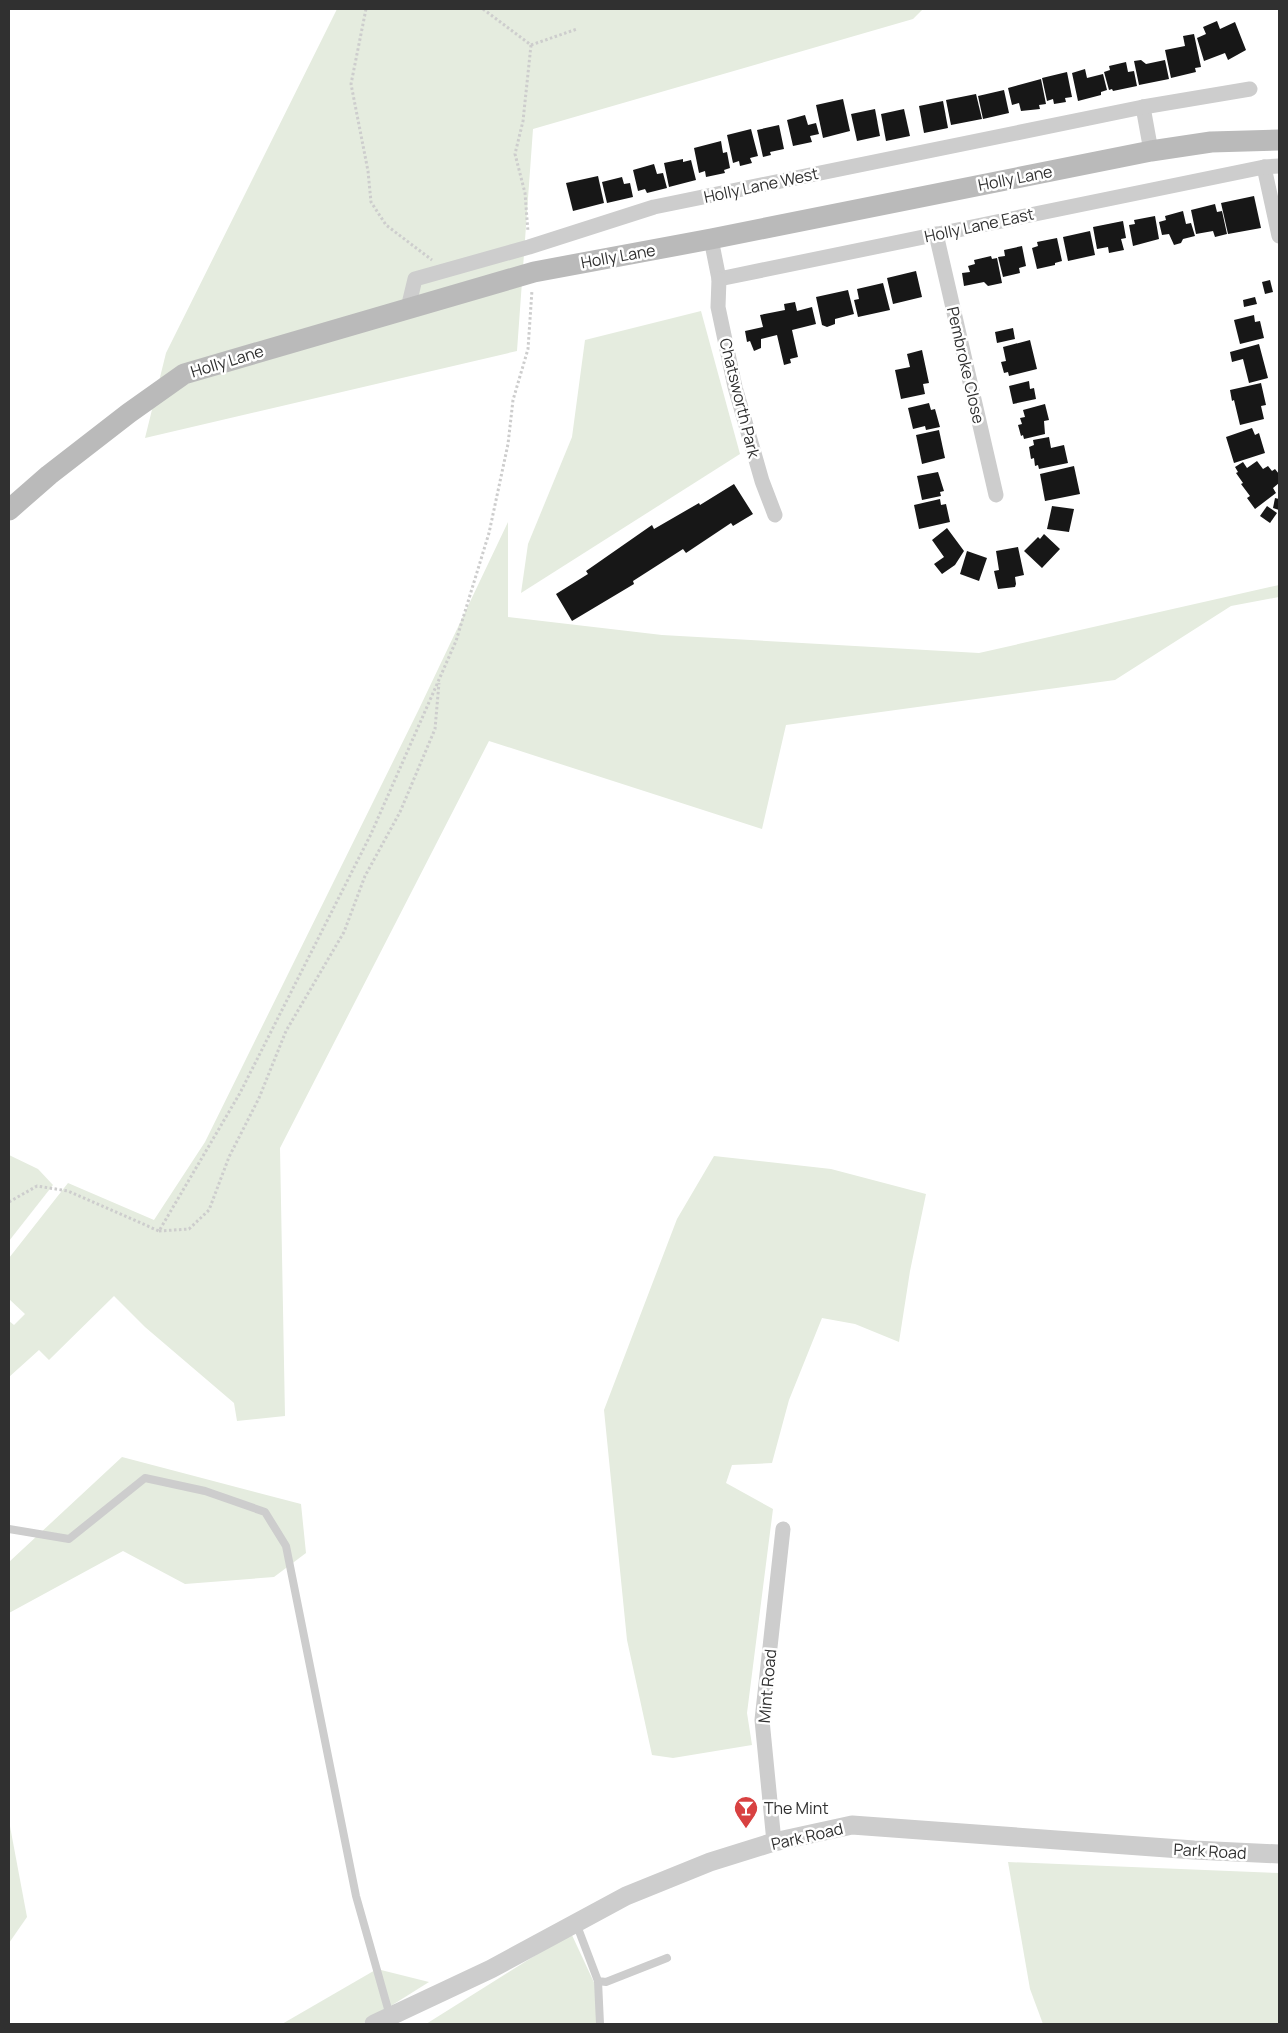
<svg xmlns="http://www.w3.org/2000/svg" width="1288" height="2033" viewBox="0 0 1288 2033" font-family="Manrope,sans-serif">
<rect width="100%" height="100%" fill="#fff"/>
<g fill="#e5ecdf">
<polygon points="337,9 923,9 913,19 533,129 517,351 145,438 166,353"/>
<polygon points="701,311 740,454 521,593 528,544 572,437 585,340"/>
<polygon points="508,522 508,617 662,635 979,653 1279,585 1279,597 1231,606 1115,680 786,725 762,829 489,741 280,1148 285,1416 237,1421 234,1403 145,1327 114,1296 49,1360 39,1350 9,1377 9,1321 14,1325 25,1314 9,1299 9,1258 68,1183 154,1220 205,1142 419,709"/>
<polygon points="9,1155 38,1169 53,1185 9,1241"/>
<polygon points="714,1156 831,1169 926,1194 910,1271 899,1342 855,1324 822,1318 789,1400 772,1463 732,1465 726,1483 773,1509 747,1713 752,1745 673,1758 652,1755 627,1640 604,1410 677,1219"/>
<polygon points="122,1457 301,1504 306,1553 274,1577 185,1584 123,1551 9,1613 9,1562"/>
<polygon points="9,1821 27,1917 9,1943"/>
<polygon points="1008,1862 1279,1873 1279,2024 1043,2024 1030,1989"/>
<polygon points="571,1933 598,1991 597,2024 426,2024"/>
<polygon points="377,1969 429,1982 362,2024 282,2024"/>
</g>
<g fill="#171717">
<polygon points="1217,21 1220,29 1235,22 1246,50 1228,60 1225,53 1204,61 1197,38 1206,34 1203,27"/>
<polygon points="1194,34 1201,67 1195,68 1196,72 1171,78 1165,50 1185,46 1183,36"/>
<polygon points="1141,60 1146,64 1165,60 1169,79 1139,85 1134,61"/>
<polygon points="1126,62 1128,72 1134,71 1137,86 1113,91 1112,89 1109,90 1104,72 1110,70 1109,66"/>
<polygon points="1085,69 1087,78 1103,74 1107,90 1101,92 1101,95 1078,101 1072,73"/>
<polygon points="1067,72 1072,97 1065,98 1066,102 1054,104 1053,99 1047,101 1042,78"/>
<polygon points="1041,79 1046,104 1039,105 1040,109 1021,111 1019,103 1012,105 1008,88"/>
<polygon points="1004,90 1009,113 983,119 978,96"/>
<polygon points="976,94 982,119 951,125 946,100"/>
<polygon points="843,99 850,131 823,138 816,105"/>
<polygon points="943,101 948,128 924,133 919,106"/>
<polygon points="875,109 880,136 857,141 851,114"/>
<polygon points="904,109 910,136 886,141 881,114"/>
<polygon points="805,115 808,125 816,123 819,134 810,136 812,142 793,146 787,120"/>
<polygon points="779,125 784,149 770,152 771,155 763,157 757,130"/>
<polygon points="751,129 758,156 750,158 752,163 740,166 739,161 733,163 727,135"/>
<polygon points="721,141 723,153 727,152 730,168 724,170 725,173 706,177 705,171 699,173 694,148"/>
<polygon points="683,159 683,162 691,160 696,180 669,187 664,163"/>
<polygon points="654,164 657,174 663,173 667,188 647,193 645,189 638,191 633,170"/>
<polygon points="598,176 604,203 573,211 566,183"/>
<polygon points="622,177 624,184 630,183 633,197 607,203 602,182"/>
<polygon points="1254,196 1261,228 1228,234 1221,203"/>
<polygon points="1215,204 1217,212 1222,211 1227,234 1215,237 1213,231 1196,234 1191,210"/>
<polygon points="1183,211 1186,224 1191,223 1195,236 1183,239 1181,243 1174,245 1169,234 1162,235 1159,222 1166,220 1165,216"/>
<polygon points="1155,216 1159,239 1133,246 1129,225 1135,224 1134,220"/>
<polygon points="1123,221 1126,238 1121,239 1124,250 1109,253 1108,247 1097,249 1093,227"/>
<polygon points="1090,231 1095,255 1068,261 1063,237"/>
<polygon points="1057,238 1062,261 1055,263 1055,265 1037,269 1032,248 1038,246 1037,242"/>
<polygon points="1022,246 1026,266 1019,268 1020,273 1003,277 998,257 1005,256 1004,250"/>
<polygon points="991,256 992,259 997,258 1002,283 988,286 984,282 964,286 962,273 970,272 968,266 975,264 974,260"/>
<polygon points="916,271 922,297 893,304 887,278"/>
<polygon points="1270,280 1273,292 1265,294 1262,282"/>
<polygon points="883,283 890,310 858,317 854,300 859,299 857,289"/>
<polygon points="848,290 854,314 835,319 835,324 827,327 822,325 816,297"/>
<polygon points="1255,297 1257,304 1244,307 1243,300"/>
<polygon points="795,302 797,311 812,307 816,324 792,330 798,357 790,359 791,363 784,365 777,335 761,339 761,348 754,351 750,341 747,342 745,331 763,327 760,315 785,310 784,304"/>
<polygon points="1254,315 1255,322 1260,321 1264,338 1240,344 1234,320"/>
<polygon points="1013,328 1015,339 997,343 995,332"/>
<polygon points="1030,340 1037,369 1009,376 1008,372 1004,373 1001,362 1006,361 1003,347"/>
<polygon points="1259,344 1268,378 1249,383 1243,359 1232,362 1230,352"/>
<polygon points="922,350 929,383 923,384 925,394 901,399 895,370 910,367 907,354"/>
<polygon points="1029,381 1030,389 1034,388 1036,399 1013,404 1009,386"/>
<polygon points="1261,383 1266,405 1261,406 1264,419 1240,425 1234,400 1232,401 1230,390"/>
<polygon points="929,403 931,410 935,409 940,427 926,430 925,426 913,429 908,408"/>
<polygon points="1045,404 1049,420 1044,421 1045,434 1024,439 1023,435 1021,436 1018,425 1022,424 1020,418 1025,417 1023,410"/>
<polygon points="1252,428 1255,435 1259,433 1265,453 1234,463 1226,437"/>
<polygon points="939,430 945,458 922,464 916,435"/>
<polygon points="1049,437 1051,448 1064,445 1068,463 1039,469 1038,465 1035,466 1034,458 1031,459 1029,447 1034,445 1033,440"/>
<polygon points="1257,461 1263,469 1268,466 1272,471 1275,469 1279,474 1279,483 1273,488 1276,493 1255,509 1247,498 1250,496 1241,484 1243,483 1236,473 1238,472 1235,467 1243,462 1247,468"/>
<polygon points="1074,466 1080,494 1045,501 1040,474"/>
<polygon points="938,472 944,491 940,492 941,496 922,500 917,476"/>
<polygon points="734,484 753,514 733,526 731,523 686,553 683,549 633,581 634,584 572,621 556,594 588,574 586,571 652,525 654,529 699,503 700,505"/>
<polygon points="1275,498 1279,499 1279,510 1273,508"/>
<polygon points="940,499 941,505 946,504 950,522 919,529 914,505"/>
<polygon points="1052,506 1074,509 1069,532 1047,529"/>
<polygon points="1267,506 1277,513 1270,523 1260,516"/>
<polygon points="947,528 964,551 955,565 942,574 934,564 944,557 932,540"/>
<polygon points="1044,534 1060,549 1042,568 1024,551 1038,537 1040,539"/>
<polygon points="1018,547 1024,575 1015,577 1016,584 1015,587 998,589 994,571 999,570 996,551"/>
<polygon points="967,551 987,558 979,581 960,574"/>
</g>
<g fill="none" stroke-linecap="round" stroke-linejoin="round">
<g stroke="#cdcdcd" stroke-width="3" stroke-dasharray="2.5 2.5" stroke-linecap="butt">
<polyline points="366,9 351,84 368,171 371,202 386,225 432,260"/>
<polyline points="483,9 531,45 523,121 515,154 525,193 528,232"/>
<polyline points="531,45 577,29"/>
<polyline points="9,1202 37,1186 68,1191 159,1231 240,1093 371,834 456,641 489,533 508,444 513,400 528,349 532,290"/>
<polyline points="159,1231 189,1229 209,1210 229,1157 259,1098 286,1031 344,932 365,876 400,812 435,729 439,683"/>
</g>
<g stroke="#cdcdcd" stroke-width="8">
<polyline points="9,1529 69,1539 145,1478 205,1491 265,1512 286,1546 356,1896 390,2016"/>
<polyline points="576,1923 598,1981 606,1982 667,1958"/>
<polyline points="598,1981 600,2024"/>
</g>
<g stroke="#cdcdcd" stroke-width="15">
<polyline points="1143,107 1151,151"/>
<polyline points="1264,167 1279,236"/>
<polyline points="936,234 996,495"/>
<polyline points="711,239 719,279 1264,167 1279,166"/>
<polyline points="719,279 718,307 735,387 762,481 775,515"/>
<polyline points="408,308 415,279 529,247 654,207 1143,107 1250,89"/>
<polyline points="774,1842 762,1720 783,1529"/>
</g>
<polyline stroke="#cdcdcd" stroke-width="19" points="374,2024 491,1969 626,1896 710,1862 774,1842 852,1825 1194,1850 1279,1854"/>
<polyline stroke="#bababa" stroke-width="21" points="9,510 49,475 129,413 184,374 534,272 711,239 1151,151 1211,142 1279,140"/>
</g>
<defs>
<g id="bar-pin" transform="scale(1.25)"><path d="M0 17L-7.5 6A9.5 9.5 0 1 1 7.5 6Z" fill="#d84141" stroke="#fff"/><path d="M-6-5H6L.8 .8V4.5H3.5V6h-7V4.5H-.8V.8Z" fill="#fff"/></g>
</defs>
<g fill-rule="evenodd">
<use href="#bar-pin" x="746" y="1808"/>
</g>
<g text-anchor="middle" stroke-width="5" stroke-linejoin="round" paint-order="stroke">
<g font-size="16" fill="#303030" stroke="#fff">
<text transform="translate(1015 178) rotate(-11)" y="6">Holly Lane</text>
<text transform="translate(761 185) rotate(-12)" y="6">Holly Lane West</text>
<text transform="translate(979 225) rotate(-12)" y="6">Holly Lane East</text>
<text transform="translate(618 256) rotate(-10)" y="6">Holly Lane</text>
<text transform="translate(227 361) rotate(-17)" y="6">Holly Lane</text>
<text transform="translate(966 365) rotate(77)" y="6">Pembroke Close</text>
<text transform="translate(740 398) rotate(76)" y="6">Chatsworth Park</text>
<text transform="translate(767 1686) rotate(-85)" y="6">Mint Road</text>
<text transform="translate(807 1836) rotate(-13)" y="6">Park Road</text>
<text transform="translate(1210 1851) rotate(3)" y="6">Park Road</text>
</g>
<g font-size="16" fill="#303030" stroke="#fff" text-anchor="start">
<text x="764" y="1814">The Mint</text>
</g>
</g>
<rect width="1288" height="2033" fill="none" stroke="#303030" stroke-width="20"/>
</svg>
